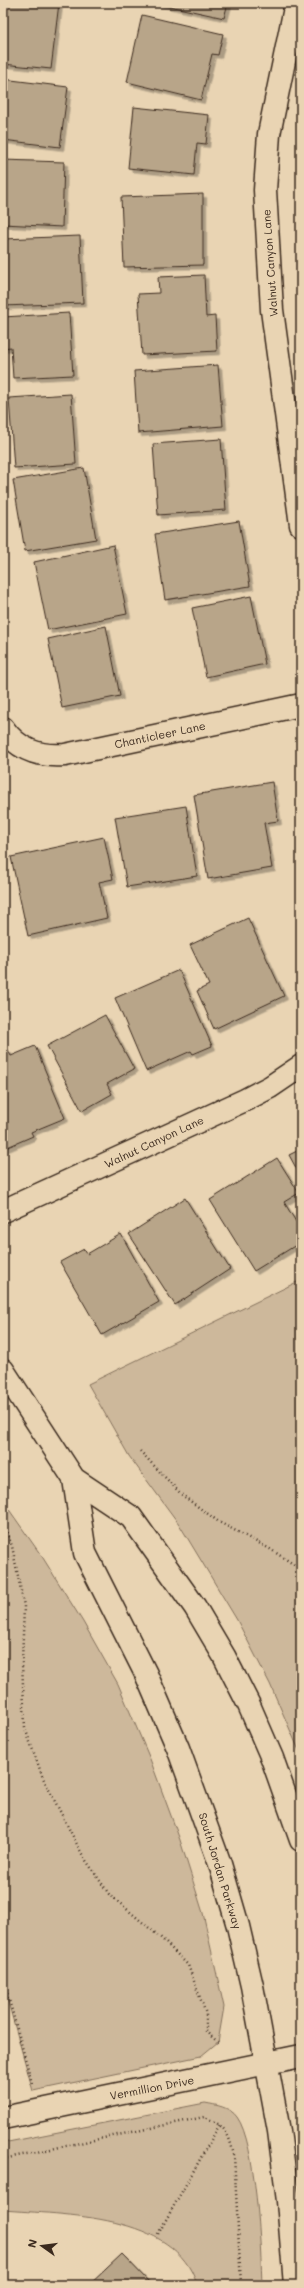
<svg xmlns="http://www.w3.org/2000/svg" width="304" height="2288" viewBox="0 0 304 2288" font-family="Mali,sans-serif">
<defs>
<filter id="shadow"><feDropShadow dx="3.5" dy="3.5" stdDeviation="0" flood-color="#0004"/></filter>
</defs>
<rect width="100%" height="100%" fill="#e9d4b3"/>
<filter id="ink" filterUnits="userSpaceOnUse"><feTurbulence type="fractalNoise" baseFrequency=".025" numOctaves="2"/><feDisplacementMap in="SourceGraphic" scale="8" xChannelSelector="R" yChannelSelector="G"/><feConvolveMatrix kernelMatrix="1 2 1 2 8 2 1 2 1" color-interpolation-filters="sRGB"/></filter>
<g filter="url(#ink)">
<g fill="#cdb89b" stroke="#84715c">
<polygon points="301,1280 301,1755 270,1684 237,1620 179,1524 129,1456 88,1384"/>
<polygon points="3,1501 43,1558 83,1622 118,1684 150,1759 180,1840 203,1913 224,2007 218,2042 201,2056 33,2091 3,1984"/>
<path d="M205 2103C216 2105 230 2107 237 2117 256 2143 261 2249 262 2285H197C176 2213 63 2215 3 2210V2143Z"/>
</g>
<g fill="#b8a589" stroke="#3b2a1e" filter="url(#shadow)">
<polygon points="3,3 59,3 51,69 3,64"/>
<polygon points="155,3 228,3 224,18"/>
<polygon points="142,15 223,34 218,55 212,54 201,100 127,82"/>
<polygon points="3,79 68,87 60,147 3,140"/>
<polygon points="134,107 209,115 206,144 197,143 194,175 128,168"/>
<polygon points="3,160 64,162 62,227 3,224"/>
<polygon points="203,194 203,265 124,267 121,197"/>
<polygon points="80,236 83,303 3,306 3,239"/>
<polygon points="204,275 206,317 215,316 217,351 142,355 138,294 159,293 158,277"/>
<polygon points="69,313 73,375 13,378 11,347 3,348 3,317"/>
<polygon points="218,365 223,426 138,433 134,371"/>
<polygon points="71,394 76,464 14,468 9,398"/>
<polygon points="221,439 226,510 158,515 153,444"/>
<polygon points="84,468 96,539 25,551 13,480"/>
<polygon points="239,521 250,586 165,600 155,534"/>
<polygon points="113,545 127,614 48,630 34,562"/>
<polygon points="251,596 265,664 206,677 192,608"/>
<polygon points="106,626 120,696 62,708 48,639"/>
<polygon points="272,782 278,821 264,823 272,868 208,879 194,795"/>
<polygon points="186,806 197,876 127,887 115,817"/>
<polygon points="104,837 113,879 99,882 107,918 28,936 11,857"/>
<polygon points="248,918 284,996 214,1029 197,991 209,985 190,945"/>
<polygon points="179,970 212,1046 193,1054 191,1051 146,1071 115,998"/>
<polygon points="105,1015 134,1069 107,1084 112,1094 82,1111 47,1046"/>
<polygon points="35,1046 65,1118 31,1132 33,1136 3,1149 3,1052 8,1050 11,1056"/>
<polygon points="301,1149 301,1177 289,1155"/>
<polygon points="277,1158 299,1193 284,1202 301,1230 301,1242 254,1271 210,1200"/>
<polygon points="185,1198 230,1269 175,1305 129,1234"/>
<polygon points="121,1234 159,1302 102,1335 60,1262 84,1249 87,1254"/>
<polygon points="122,2254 152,2285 89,2285"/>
</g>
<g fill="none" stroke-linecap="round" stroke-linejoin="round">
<g stroke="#3b2a1e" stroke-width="25">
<g id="minor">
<polyline points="296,3 269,134 265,190 272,310 301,525"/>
<path d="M3 728C18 750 39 757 65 755L301 705"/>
<polyline points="3,1211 245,1100 270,1087 301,1066"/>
<polyline points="3,2118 301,2056"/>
</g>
</g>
<g stroke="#3b2a1e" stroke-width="25">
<g id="major">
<polyline points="3,1370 74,1479 131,1517 195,1607 224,1656 249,1705 272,1758 301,1840"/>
<polyline points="74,1479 85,1553 146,1674 178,1748 220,1864 238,1926 252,1986 279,2131 288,2201 295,2285"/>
</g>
</g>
<g stroke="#3b2a1e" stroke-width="2.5" stroke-dasharray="1 3" stroke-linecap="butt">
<polyline points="140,1451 182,1495 219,1522 270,1549 301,1569"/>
<polyline points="3,1521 12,1546 24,1606 22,1663 25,1728 43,1778 83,1856 109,1894 161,1938 188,1965 206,2014 206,2032 218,2042"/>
<polyline points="3,1978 32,2083"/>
<path d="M3 2159 204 2117C226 2126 228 2132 234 2155L241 2285"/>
<polyline points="158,2234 220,2124"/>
</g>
<use href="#minor" stroke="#e9d4b3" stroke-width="22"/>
<use href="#major" stroke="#e9d4b3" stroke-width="22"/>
</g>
</g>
<g text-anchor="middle" stroke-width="3" stroke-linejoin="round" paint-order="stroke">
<g font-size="11" fill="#3b2a1e" stroke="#e9d4b3">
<text transform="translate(270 263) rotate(-94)" y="4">Walnut Canyon Lane</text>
<text transform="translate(160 735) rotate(-12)" y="4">Chanticleer Lane</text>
<text transform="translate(154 1142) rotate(-25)" y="4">Walnut Canyon Lane</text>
<text transform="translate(220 1871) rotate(73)" y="4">South Jordan Parkway</text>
<text transform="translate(152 2088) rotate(-11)" y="4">Vermillion Drive</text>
</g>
</g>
<rect width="304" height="2288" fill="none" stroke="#e9d4b3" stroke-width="16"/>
<rect x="8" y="8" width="288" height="2272" fill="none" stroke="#3b2a1e" stroke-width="1.5" filter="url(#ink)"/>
<g transform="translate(42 2246) rotate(284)" stroke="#e9d4b3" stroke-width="3" paint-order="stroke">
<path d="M0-3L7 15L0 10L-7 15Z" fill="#3b2a1e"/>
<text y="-6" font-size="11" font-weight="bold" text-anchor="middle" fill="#3b2a1e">N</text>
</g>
</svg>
